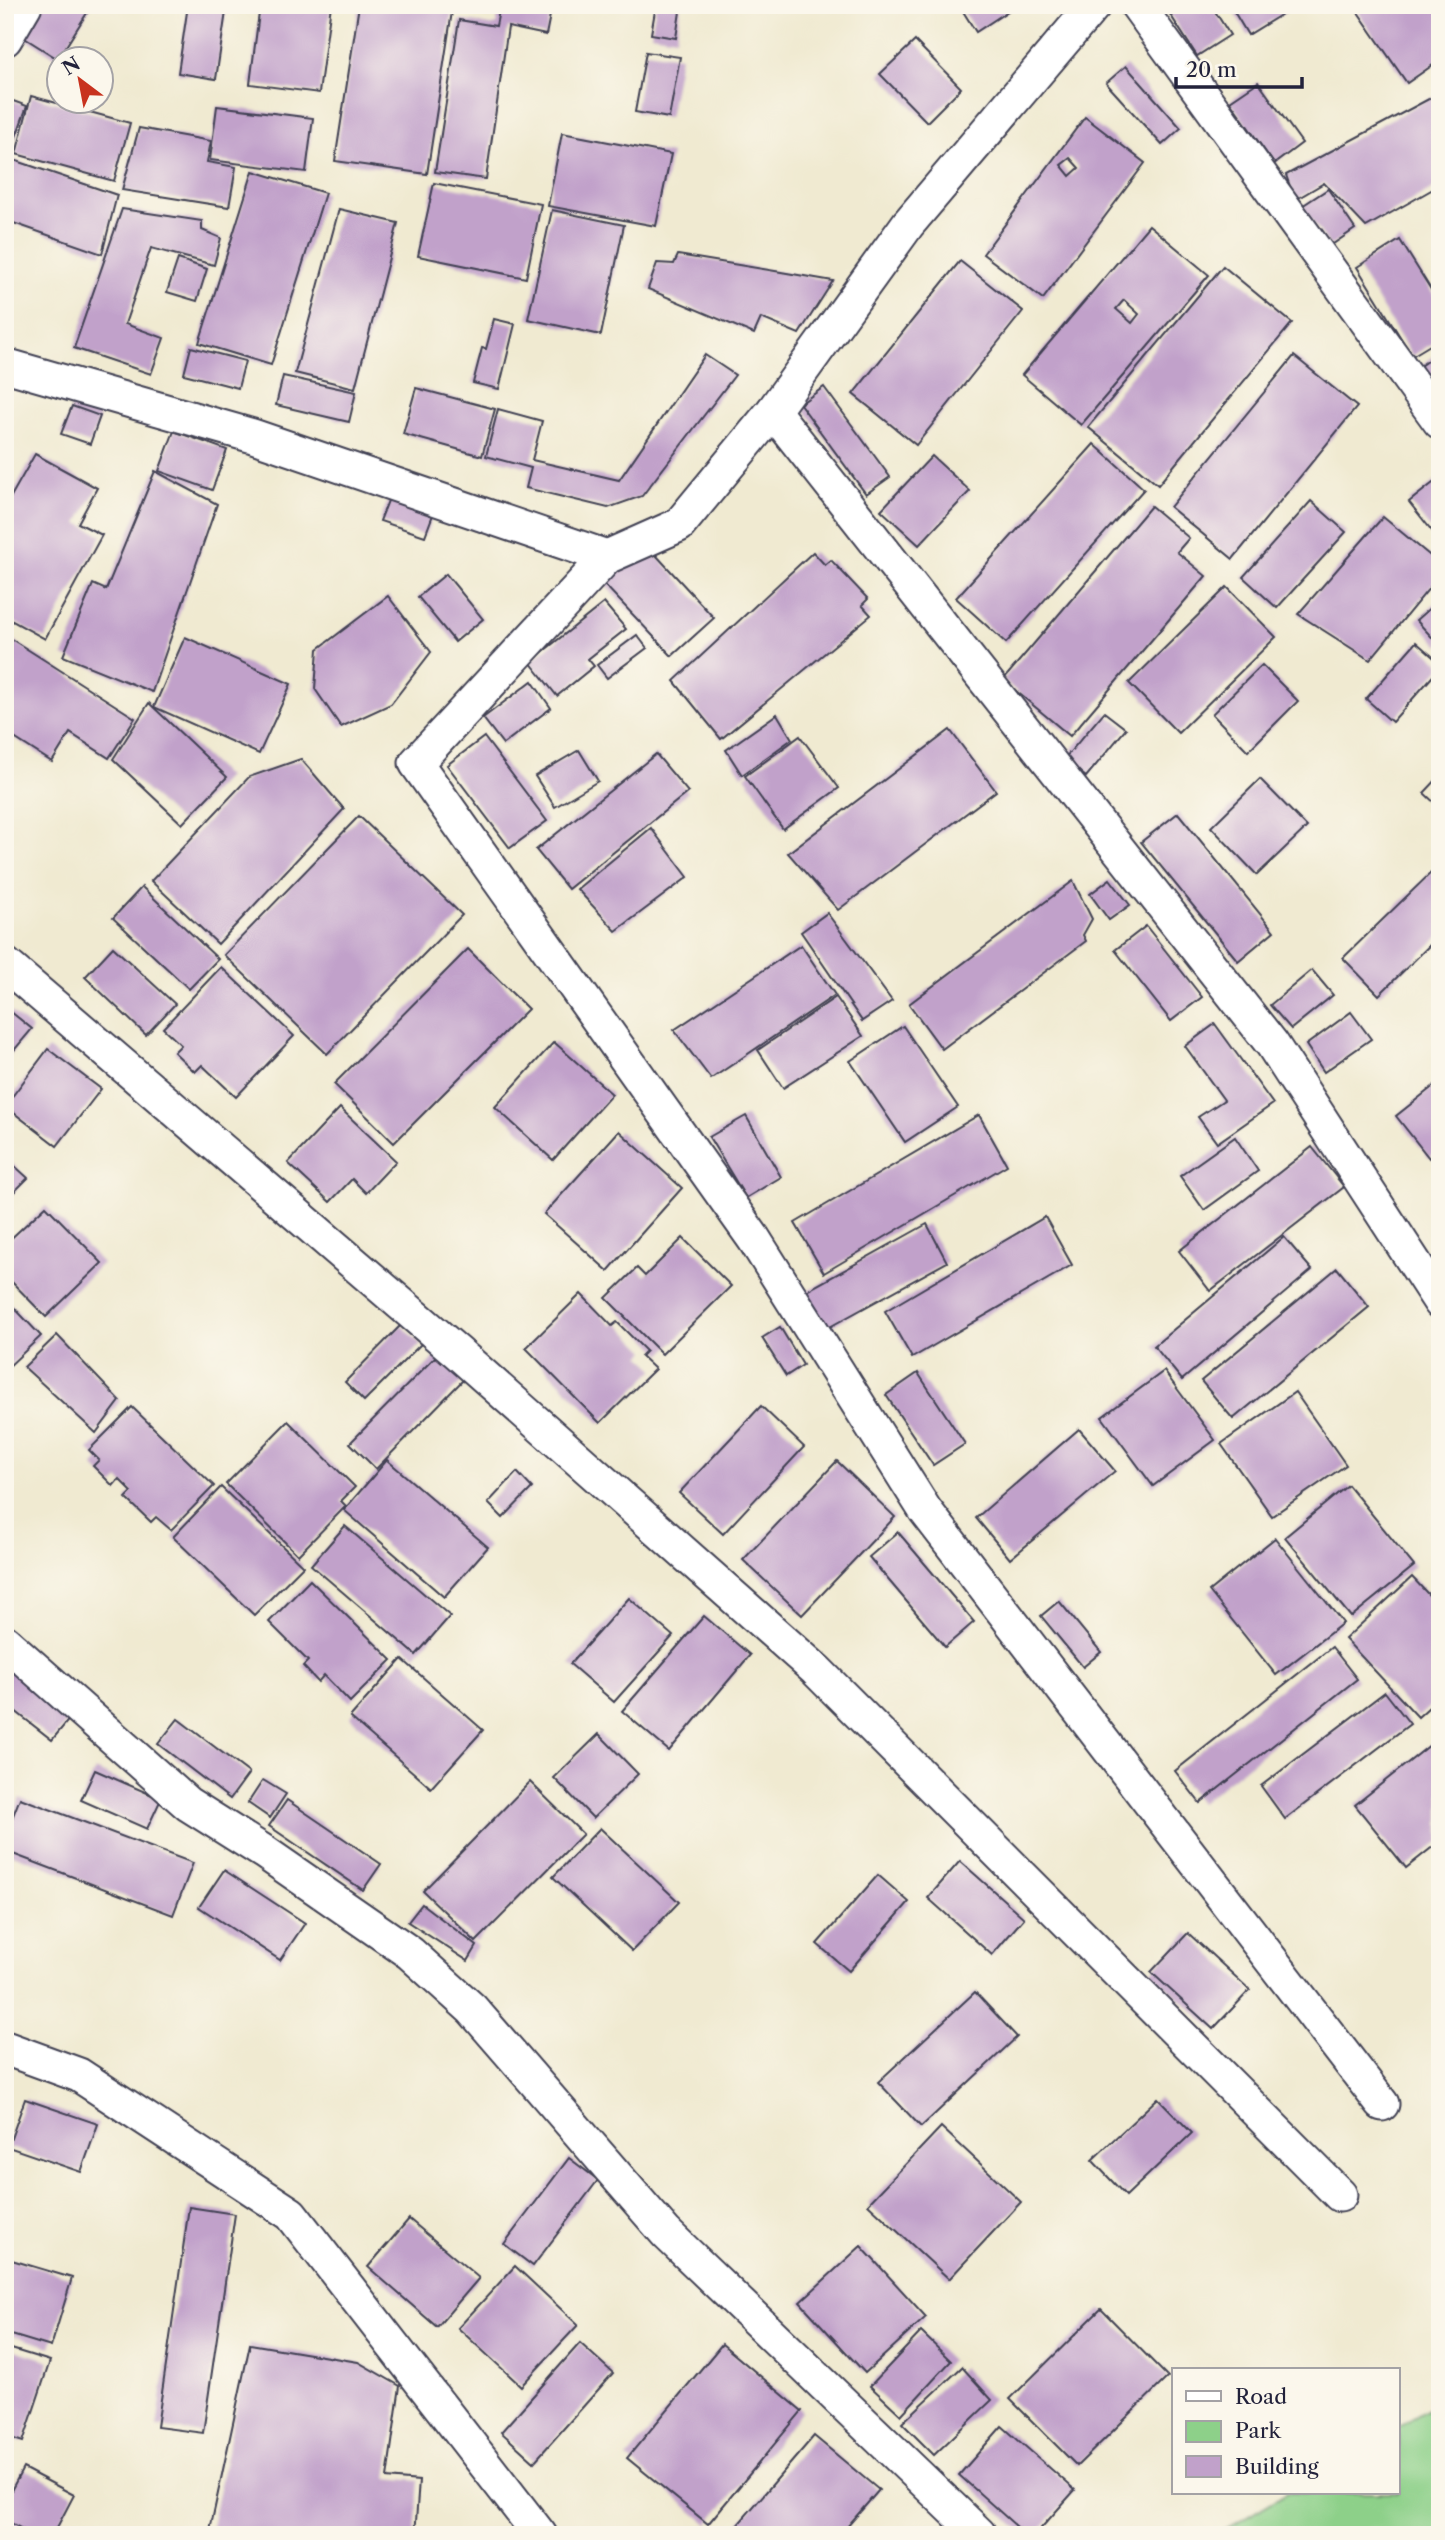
<svg xmlns="http://www.w3.org/2000/svg" width="1445" height="2540" viewBox="0 0 1445 2540" font-family="'Libre Caslon Text',serif">
<rect width="100%" height="100%" fill="#fbf7ec"/>
<filter id="ink" filterUnits="userSpaceOnUse"><feTurbulence type="fractalNoise" baseFrequency=".0143" numOctaves="2"/><feDisplacementMap in="SourceGraphic" scale="14" xChannelSelector="R" yChannelSelector="G"/><feConvolveMatrix kernelMatrix="1 2 1 2 8 2 1 2 1" color-interpolation-filters="sRGB"/></filter>
<filter id="wash" filterUnits="userSpaceOnUse"><feTurbulence type="fractalNoise" baseFrequency=".00686" numOctaves="4" result="noise"/><feDisplacementMap in="SourceGraphic" scale="28" xChannelSelector="R" yChannelSelector="G"/><feGaussianBlur stdDeviation="1.57" result="paint"/><feColorMatrix in="noise" values="0 0 0 0 0 0 0 0 0 0 0 0 0 0 0 0 0 1.4 0 .05"/><feComposite in="paint" operator="in"/></filter>
<g filter="url(#wash)">
<rect width="100%" height="100%" fill="#f0ead1"/>
<polygon fill="#8dd089" stroke="#587962" stroke-width="2" points="1440,2402 1440,2535 1217,2535 1287,2493 1398,2493 1398,2427"/>
<g id="blocks">
<g fill="#c1a1ca" fill-rule="evenodd">
<polygon points="44,5 92,5 58,59 23,37"/>
<polygon points="188,5 227,5 216,79 178,73"/>
<polygon points="260,5 331,5 319,93 250,84"/>
<polygon points="359,5 453,5 427,174 335,161"/>
<polygon points="500,5 552,5 546,35 508,27 486,179 435,172 459,20 496,26"/>
<polygon points="656,5 681,5 676,38 651,34"/>
<polygon points="959,5 1017,5 976,32"/>
<polygon points="1164,5 1211,5 1230,35 1197,56"/>
<polygon points="1230,5 1297,5 1248,35"/>
<polygon points="1353,5 1437,5 1440,9 1440,60 1407,83"/>
<polygon points="915,41 961,88 927,122 880,74"/>
<polygon points="646,52 680,57 669,118 635,112"/>
<polygon points="1126,66 1181,128 1162,145 1106,83"/>
<polygon points="1258,82 1302,143 1274,164 1230,101"/>
<polygon points="1440,93 1440,185 1366,227 1324,183 1295,200 1286,175"/>
<polygon points="31,96 130,123 114,181 16,154"/>
<polygon points="5,98 27,106 9,156 5,155"/>
<polygon points="217,106 313,118 306,172 210,160"/>
<path d="M1085 117 1145 163 1043 299 983 254ZM1070 158 1079 168 1070 176 1061 165Z"/>
<polygon points="139,128 211,141 207,162 236,167 229,207 122,190"/>
<polygon points="562,133 671,154 656,226 548,206"/>
<polygon points="5,157 117,195 102,254 5,220"/>
<polygon points="253,171 325,193 271,365 199,343"/>
<polygon points="434,183 541,204 526,278 418,256"/>
<polygon points="1328,189 1355,229 1330,246 1302,206"/>
<polygon points="122,209 202,221 202,230 221,238 214,265 151,248 125,324 164,338 151,374 74,348"/>
<polygon points="339,209 398,223 355,388 295,373"/>
<polygon points="552,210 624,225 601,335 528,319"/>
<path d="M1149 225 1209 275 1081 425 1022 375ZM1124 300 1139 314 1132 323 1116 309Z"/>
<polygon points="1400,240 1440,304 1440,339 1412,356 1357,267"/>
<polygon points="678,255 781,272 833,281 799,334 761,318 754,334 648,289 657,263 674,264"/>
<polygon points="178,259 207,269 197,301 167,292"/>
<polygon points="960,261 1023,311 916,445 853,394"/>
<polygon points="1223,266 1292,323 1158,485 1088,427"/>
<polygon points="494,319 515,324 499,389 473,383 482,348 486,349"/>
<polygon points="191,347 245,361 238,388 184,374"/>
<polygon points="1440,352 1440,400 1417,368"/>
<polygon points="705,355 735,375 642,496 608,508 526,488 531,468 486,456 498,409 542,421 532,460 619,480"/>
<polygon points="1294,356 1357,407 1233,559 1170,507"/>
<polygon points="283,376 356,392 349,422 276,405"/>
<polygon points="824,387 890,477 866,494 800,404"/>
<polygon points="416,388 495,409 482,456 403,434"/>
<polygon points="72,406 100,416 90,444 61,434"/>
<polygon points="174,431 227,450 212,490 159,471"/>
<polygon points="1094,444 1144,489 1006,643 956,598"/>
<polygon points="35,454 97,488 78,523 102,535 45,639 5,617 5,507"/>
<polygon points="932,456 970,491 919,545 881,510"/>
<polygon points="155,471 217,504 152,692 63,656 93,584 106,590"/>
<polygon points="1438,479 1440,481 1440,541 1409,502"/>
<polygon points="391,493 435,509 425,536 380,521"/>
<polygon points="1311,501 1346,532 1277,608 1243,577"/>
<polygon points="1151,506 1189,538 1177,552 1206,576 1070,736 1003,680"/>
<polygon points="1383,517 1440,564 1440,575 1370,660 1298,614"/>
<polygon points="644,542 714,618 672,656 602,582"/>
<polygon points="813,552 825,565 831,560 868,599 862,605 871,615 721,739 674,681"/>
<polygon points="446,574 483,619 455,642 418,597"/>
<polygon points="1227,587 1276,637 1178,733 1129,683"/>
<polygon points="388,596 431,652 391,704 341,727 315,689 318,649"/>
<polygon points="1440,599 1440,646 1416,620"/>
<polygon points="604,603 626,629 588,659 594,666 557,696 530,662"/>
<polygon points="5,635 135,718 109,758 70,733 52,762 5,732"/>
<polygon points="637,635 647,648 607,678 597,665"/>
<polygon points="185,637 291,684 259,754 154,707"/>
<polygon points="1416,642 1440,663 1440,668 1392,722 1366,699"/>
<polygon points="1262,665 1298,701 1248,751 1212,714"/>
<polygon points="532,681 551,708 503,744 483,718"/>
<polygon points="149,703 227,777 182,824 113,759"/>
<polygon points="1104,712 1126,729 1086,777 1064,759"/>
<polygon points="777,714 792,739 742,775 726,750"/>
<polygon points="950,730 996,791 838,910 788,853"/>
<polygon points="800,736 839,788 783,829 745,776"/>
<polygon points="484,737 547,821 510,848 447,765"/>
<polygon points="579,750 598,781 555,807 535,776"/>
<polygon points="656,754 688,792 568,889 536,850"/>
<polygon points="301,759 344,809 218,944 151,881 249,777"/>
<polygon points="1440,776 1440,808 1424,793"/>
<polygon points="1260,779 1307,827 1257,875 1211,827"/>
<polygon points="1178,813 1274,931 1238,961 1141,842"/>
<polygon points="359,816 462,915 327,1054 224,955"/>
<polygon points="651,828 688,877 616,931 577,889"/>
<polygon points="1440,864 1440,935 1379,995 1343,958"/>
<polygon points="1110,879 1130,905 1109,920 1090,894"/>
<polygon points="1073,881 1092,919 1083,935 1086,941 942,1049 909,1004"/>
<polygon points="142,887 218,959 189,989 113,918"/>
<polygon points="827,913 892,1001 862,1021 801,932"/>
<polygon points="1146,926 1202,997 1171,1021 1115,950"/>
<polygon points="801,945 835,995 711,1079 674,1030"/>
<polygon points="113,947 175,1004 146,1035 85,977"/>
<polygon points="468,949 528,1009 394,1143 334,1084"/>
<polygon points="221,967 294,1036 236,1097 202,1065 195,1072 174,1052 181,1045 163,1028"/>
<polygon points="1312,970 1333,995 1291,1029 1270,1005"/>
<polygon points="836,997 863,1036 783,1088 758,1050"/>
<polygon points="5,1007 32,1029 5,1061"/>
<polygon points="1351,1012 1371,1039 1324,1072 1306,1045"/>
<polygon points="1215,1024 1273,1104 1217,1143 1198,1117 1224,1100 1185,1046"/>
<polygon points="903,1026 958,1107 905,1142 850,1061"/>
<polygon points="554,1042 612,1094 553,1160 495,1107"/>
<polygon points="48,1049 101,1089 57,1146 5,1106"/>
<polygon points="1440,1081 1440,1149 1429,1158 1396,1116"/>
<polygon points="340,1108 396,1161 366,1193 352,1179 330,1202 288,1163"/>
<polygon points="979,1115 1007,1165 824,1273 795,1223"/>
<polygon points="746,1116 781,1177 746,1198 709,1137"/>
<polygon points="619,1131 682,1188 608,1271 544,1214"/>
<polygon points="1235,1137 1258,1171 1204,1210 1180,1176"/>
<polygon points="1312,1147 1344,1187 1210,1291 1179,1251"/>
<polygon points="5,1157 28,1178 5,1201"/>
<polygon points="46,1206 102,1263 46,1317 5,1275 5,1244"/>
<polygon points="1045,1217 1072,1265 912,1358 885,1311"/>
<polygon points="927,1224 947,1262 826,1329 805,1292"/>
<polygon points="1284,1237 1312,1270 1182,1380 1154,1346"/>
<polygon points="683,1238 731,1286 662,1354 606,1298 637,1268 645,1276"/>
<polygon points="1337,1268 1369,1307 1233,1419 1201,1381"/>
<polygon points="581,1294 612,1326 617,1322 646,1351 641,1356 655,1369 600,1423 526,1348"/>
<polygon points="5,1298 41,1336 5,1370"/>
<polygon points="401,1325 421,1344 364,1401 345,1382"/>
<polygon points="780,1327 803,1365 786,1376 762,1338"/>
<polygon points="57,1335 120,1401 96,1433 24,1367"/>
<polygon points="438,1354 464,1379 376,1469 350,1443"/>
<polygon points="1164,1371 1215,1440 1153,1486 1102,1417"/>
<polygon points="918,1373 965,1444 933,1465 886,1395"/>
<polygon points="1295,1392 1346,1465 1272,1516 1221,1444"/>
<polygon points="761,1406 804,1447 723,1534 679,1493"/>
<polygon points="132,1407 214,1486 171,1530 156,1517 151,1522 126,1498 132,1492 119,1479 113,1486 93,1466 99,1460 89,1450"/>
<polygon points="288,1421 355,1487 341,1501 346,1506 298,1555 226,1484"/>
<polygon points="1079,1429 1115,1471 1010,1559 976,1518"/>
<polygon points="387,1460 488,1547 444,1597 344,1510"/>
<polygon points="837,1461 895,1517 802,1615 743,1560"/>
<polygon points="517,1472 532,1488 503,1518 488,1503"/>
<polygon points="1348,1485 1414,1566 1351,1617 1285,1537"/>
<polygon points="221,1487 303,1566 254,1615 173,1537"/>
<polygon points="345,1526 450,1616 416,1655 311,1565"/>
<polygon points="898,1532 974,1622 945,1647 869,1557"/>
<polygon points="1275,1538 1343,1623 1276,1675 1209,1591"/>
<polygon points="1412,1577 1440,1607 1440,1697 1418,1717 1345,1639"/>
<polygon points="310,1580 392,1660 350,1702 324,1675 318,1682 303,1666 308,1661 269,1622"/>
<polygon points="629,1598 673,1636 614,1702 570,1664"/>
<polygon points="1059,1601 1101,1652 1083,1667 1041,1616"/>
<polygon points="704,1616 750,1655 669,1751 622,1711"/>
<polygon points="1332,1647 1357,1679 1200,1803 1175,1771"/>
<polygon points="402,1659 483,1730 431,1788 350,1717"/>
<polygon points="5,1664 71,1717 52,1740 5,1703"/>
<polygon points="1385,1692 1410,1724 1285,1819 1261,1786"/>
<polygon points="178,1719 249,1773 230,1799 158,1744"/>
<polygon points="599,1734 638,1774 593,1818 554,1778"/>
<polygon points="1435,1741 1440,1748 1440,1841 1406,1868 1355,1805"/>
<polygon points="95,1770 161,1799 147,1829 81,1800"/>
<polygon points="263,1780 286,1794 270,1818 248,1803"/>
<polygon points="530,1782 583,1834 476,1942 423,1891"/>
<polygon points="20,1798 193,1863 173,1915 5,1851 5,1836"/>
<polygon points="287,1800 381,1864 363,1890 269,1826"/>
<polygon points="600,1828 679,1902 632,1951 553,1877"/>
<polygon points="960,1861 1024,1918 992,1955 928,1898"/>
<polygon points="224,1870 305,1923 280,1960 199,1907"/>
<polygon points="878,1875 909,1902 849,1971 817,1944"/>
<polygon points="422,1904 477,1946 468,1961 408,1922"/>
<polygon points="1188,1933 1250,1990 1213,2029 1151,1972"/>
<polygon points="975,1992 1017,2037 921,2127 878,2082"/>
<polygon points="1158,2098 1192,2133 1126,2196 1092,2160"/>
<polygon points="25,2099 98,2124 81,2172 8,2147"/>
<polygon points="941,2127 1021,2202 949,2279 868,2204"/>
<polygon points="569,2158 598,2180 533,2266 504,2244"/>
<polygon points="189,2207 235,2214 203,2433 157,2427"/>
<polygon points="409,2219 479,2278 437,2327 368,2267"/>
<polygon points="861,2246 926,2317 865,2373 800,2302"/>
<polygon points="5,2258 72,2278 51,2347 5,2333"/>
<polygon points="515,2266 578,2325 521,2386 458,2328"/>
<polygon points="1101,2309 1168,2377 1077,2466 1010,2399"/>
<polygon points="921,2332 951,2361 901,2415 870,2386"/>
<polygon points="580,2343 613,2373 534,2462 501,2432"/>
<polygon points="250,2344 358,2362 400,2386 387,2478 419,2481 415,2535 209,2535"/>
<polygon points="722,2344 802,2411 708,2524 627,2458"/>
<polygon points="5,2347 50,2361 23,2442 5,2436"/>
<polygon points="962,2367 992,2400 934,2455 902,2423"/>
<polygon points="1002,2426 1075,2490 1035,2535 1026,2535 959,2475"/>
<polygon points="814,2436 879,2490 840,2535 729,2535"/>
<polygon points="23,2468 74,2495 53,2535 33,2535 5,2520 5,2502"/>
</g>
</g>
</g>
<g filter="url(#ink)">
<use href="#blocks" fill-opacity="0" stroke="#414052" stroke-width="2"/>
<g fill="none" stroke-linecap="round" stroke-linejoin="round">
<g stroke="#414052" stroke-width="37">
<g id="street">
<polyline points="1094,5 908,224 773,411 679,525 607,557 416,763 754,1239 925,1510 1382,2104"/>
<polyline points="1137,5 1440,422"/>
<polyline points="5,39 25,5"/>
<polyline points="5,365 253,436 607,557"/>
<polyline points="773,411 1272,1044 1440,1302"/>
<polyline points="5,964 457,1352 816,1670 1340,2195"/>
<polyline points="5,1642 188,1804 264,1852 410,1953 472,2009 666,2233 979,2534"/>
<polyline points="5,2048 79,2075 291,2214 540,2535"/>
</g>
</g>
<use href="#street" stroke="#fff" stroke-width="33"/>
</g>
</g>
<rect width="1445" height="2540" fill="none" stroke="#fbf7ec" stroke-width="28"/>
<rect x="1172" y="2368" width="228" height="126" fill="#fbf7ec" stroke="#a4a2a5" stroke-width="2"/>
<rect x="1186" y="2391" width="35" height="10" fill="#ffffff" stroke="#a4a2a5" stroke-width="2"/>
<text x="1235" y="2404" font-size="21" fill="#22223b">Road</text>
<rect x="1186" y="2421" width="35" height="21" fill="#8dd089" stroke="#a4a2a5" stroke-width="2"/>
<text x="1235" y="2438" font-size="21" fill="#22223b">Park</text>
<rect x="1186" y="2456" width="35" height="21" fill="#c1a1ca" stroke="#a4a2a5" stroke-width="2"/>
<text x="1235" y="2474" font-size="21" fill="#22223b">Building</text>
<g transform="translate(80 80) rotate(328)"><circle r="33" fill="#fbf7ec" stroke="#a4a2a5" stroke-width="2"/>
<path d="M0-5L12 26L0 18L-12 26Z" fill="#c8321e"/>
<text y="-10" font-size="19" font-weight="bold" text-anchor="middle" fill="#22223b">N</text>
</g>
<path d="M1176 77v10h126v-10" fill="none" stroke="#22223b" stroke-width="3.5"/>
<text x="1186" y="77" font-size="21" fill="#22223b" stroke="#fbf7ec" stroke-width="5" paint-order="stroke">20 m</text>
</svg>
